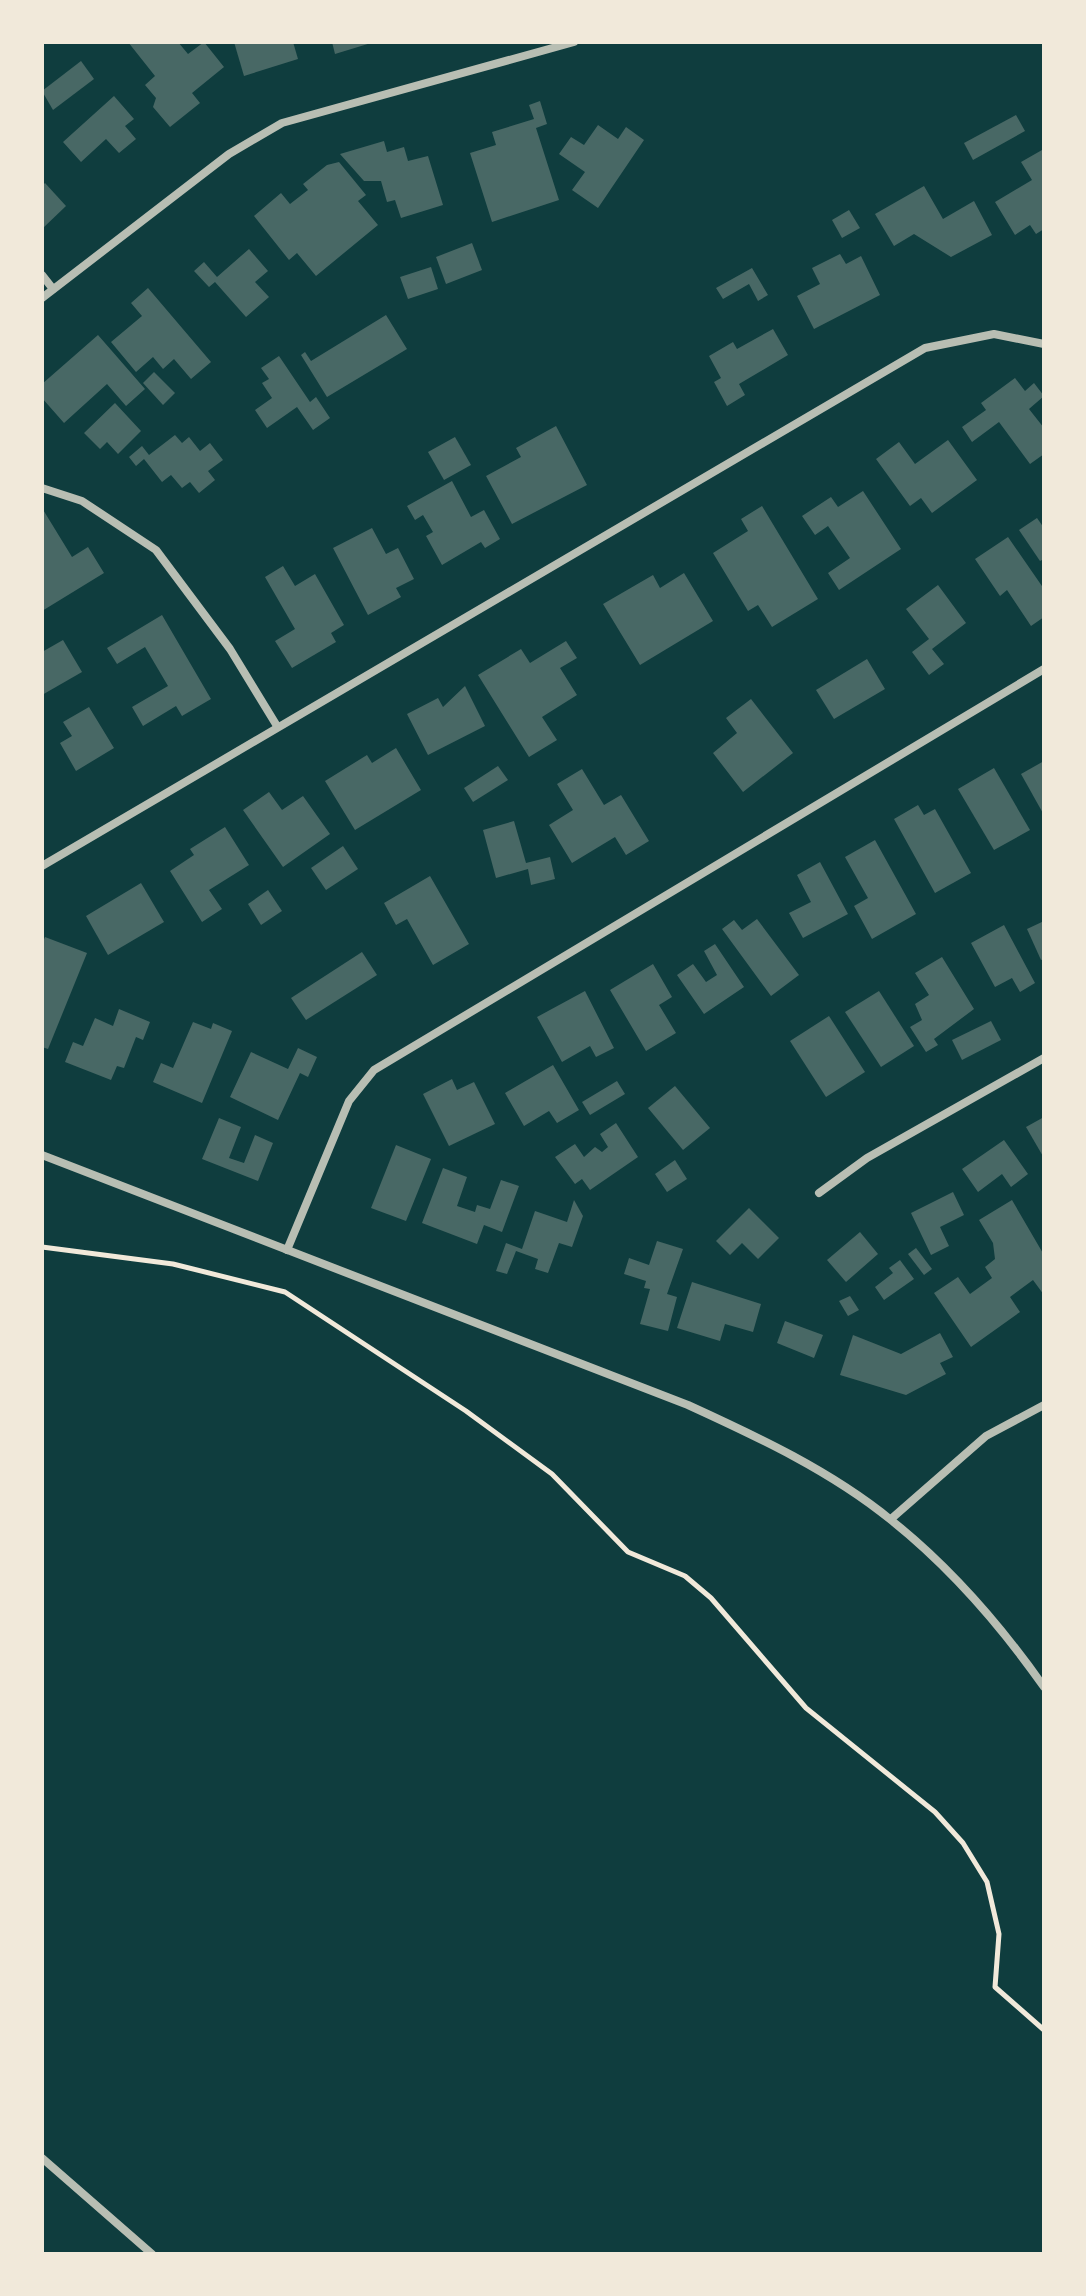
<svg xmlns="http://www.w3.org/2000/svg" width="1086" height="2296" viewBox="0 0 1086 2296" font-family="Karla,sans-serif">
<rect width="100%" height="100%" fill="#0f3d3e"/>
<g fill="#486865">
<polygon points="128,42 178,42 188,54 204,42 224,67 192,93 200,103 170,127 153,107 156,98 145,85 155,76"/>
<polygon points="234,42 293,42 298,59 244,76"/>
<polygon points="332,42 371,42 371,43 335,54"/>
<polygon points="81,61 94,79 53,110 42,91"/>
<polygon points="114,96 134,119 125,126 136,139 119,153 106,139 81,162 63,142"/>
<polygon points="540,101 547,124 536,128 559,200 492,222 470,153 496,145 492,132 534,119 529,105"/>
<polygon points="1016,115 1025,131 973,160 964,143"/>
<polygon points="598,125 618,139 626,127 644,140 598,208 572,190 585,172 559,154 571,137 584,145"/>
<polygon points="384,141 387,152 404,147 408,161 428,156 443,205 401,218 395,200 387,202 381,181 364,181 340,154"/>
<polygon points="1042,150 1044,229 1036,234 1030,225 1015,235 995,202 1032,180 1021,162"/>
<polygon points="339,162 366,195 358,201 378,225 316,276 297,253 289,260 254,216 281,193 290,204 308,190 303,184 327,165"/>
<polygon points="45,183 66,206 42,229 42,186"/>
<polygon points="924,186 943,219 974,201 992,235 951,257 914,234 894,246 875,214"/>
<polygon points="849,210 860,228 842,238 832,220"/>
<polygon points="472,243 482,270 446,284 436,257"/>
<polygon points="249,249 268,271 255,282 269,297 246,317 215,282 209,287 194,271 204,262 217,277"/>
<polygon points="840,254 846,264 861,256 880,295 814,329 797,296 820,284 812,268"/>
<polygon points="431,267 438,289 408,299 400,277"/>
<polygon points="752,268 768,295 758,301 749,284 723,299 716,288"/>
<polygon points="148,288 211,362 191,379 174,359 163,369 153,357 136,372 111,342 142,316 131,303"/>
<polygon points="386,315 407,349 327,397 301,355 305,352 311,361"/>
<polygon points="773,329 788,355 739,384 745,395 727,406 714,382 721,378 709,356 733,342 737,349"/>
<polygon points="98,335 145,389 126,406 107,384 64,423 42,398 42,384"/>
<polygon points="279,356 310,402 316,397 330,418 313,430 297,407 267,428 255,410 272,398 262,383 269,379 261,368"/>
<polygon points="154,372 175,393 163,405 143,383"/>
<polygon points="1015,378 1025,391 1034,383 1044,396 1029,409 1044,428 1044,454 1030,464 999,422 972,442 962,427 986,410 981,403"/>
<polygon points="115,403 141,431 118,454 107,442 100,449 84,433"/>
<polygon points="556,426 587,485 512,524 486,476 521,457 516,448"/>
<polygon points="175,435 182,443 189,437 200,451 210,443 223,460 208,471 215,480 199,493 190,482 182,488 171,475 162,482 144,459 136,466 129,457 142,446 149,455"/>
<polygon points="455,437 471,465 444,480 428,452"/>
<polygon points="948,440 977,480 932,513 921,498 910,506 876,459 899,442 915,464"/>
<polygon points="452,481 471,517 484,510 500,539 485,548 481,542 442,565 426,536 433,532 423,515 415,520 407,506"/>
<polygon points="863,491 901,549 839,590 828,573 850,558 828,526 815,535 802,516 831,497 838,507"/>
<polygon points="762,506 818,599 772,627 758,605 748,611 713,553 748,531 741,519"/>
<polygon points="42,508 72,557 88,547 104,573 42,611"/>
<polygon points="1037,518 1044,528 1044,559 1040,561 1019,530"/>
<polygon points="372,528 386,554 398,548 414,579 396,588 401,597 368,615 333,548"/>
<polygon points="1008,537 1044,589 1044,617 1031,626 1007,590 1000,596 975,559"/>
<polygon points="283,566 295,586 315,574 344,625 331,633 336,642 292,668 275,641 295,629 265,577"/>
<polygon points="684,573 713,621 640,665 603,604 653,575 660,588"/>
<polygon points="938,585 966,623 932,649 944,664 929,675 912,652 929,639 906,609"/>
<polygon points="162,615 211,699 182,716 176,706 143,726 132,707 168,686 145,647 117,664 107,648"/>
<polygon points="63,640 82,672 42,695 42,652"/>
<polygon points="566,641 577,658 560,668 577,695 542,717 557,740 529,757 478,675 521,649 530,663"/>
<polygon points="867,659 885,689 834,719 816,690"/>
<polygon points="465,686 485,726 428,755 407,714 438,698 443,707"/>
<polygon points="751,699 793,753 743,792 713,753 737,733 726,718"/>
<polygon points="89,707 114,748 76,771 60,743 72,736 63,722"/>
<polygon points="396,748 421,790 355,830 325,781 367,755 372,763"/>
<polygon points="1044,761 1044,815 1021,774"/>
<polygon points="498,766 508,780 473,802 464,788"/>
<polygon points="994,768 1030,830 994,850 958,789"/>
<polygon points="582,769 604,805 621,795 649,841 626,855 615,837 572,863 549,825 573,810 557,784"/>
<polygon points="269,792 282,810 303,796 330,834 283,867 243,810"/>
<polygon points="918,805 924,815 935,809 971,873 935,893 894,819"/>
<polygon points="514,821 526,863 550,857 555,879 531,885 528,869 496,878 483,830"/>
<polygon points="225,827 249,865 209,890 222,909 202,922 170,871 194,855 190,849"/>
<polygon points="875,840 916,914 872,939 854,906 868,898 845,857"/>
<polygon points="343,846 358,869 326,890 311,868"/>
<polygon points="820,862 848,914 803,938 789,913 811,902 797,875"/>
<polygon points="430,876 469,944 433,965 407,919 396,925 384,903"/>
<polygon points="141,883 164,922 108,955 86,916"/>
<polygon points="268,890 282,911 261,925 248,904"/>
<polygon points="757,919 799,975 771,996 722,929 734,920 742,930"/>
<polygon points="1044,921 1044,959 1041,960 1027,929"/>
<polygon points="1004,925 1035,983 1020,992 1012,978 995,987 971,943"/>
<polygon points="45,937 87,953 48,1049 42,1047 42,944"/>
<polygon points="715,944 744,987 704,1014 677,975 693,964 706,982 717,975 704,951"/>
<polygon points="362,952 377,975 306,1020 291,998"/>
<polygon points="942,957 974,1009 934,1039 938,1045 926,1052 910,1027 922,1020 915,1004 929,995 915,973"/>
<polygon points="653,964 672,997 659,1005 676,1033 646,1051 610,990"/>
<polygon points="585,991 614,1048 596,1057 590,1046 562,1062 537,1017"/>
<polygon points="879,991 914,1046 881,1067 845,1012"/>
<polygon points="119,1009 150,1022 143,1040 136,1037 124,1068 117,1066 111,1080 65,1062 73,1042 83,1046 95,1018 113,1026"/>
<polygon points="829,1016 865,1072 826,1097 790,1041"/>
<polygon points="991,1021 1001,1040 962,1060 952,1040"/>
<polygon points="193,1022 211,1029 213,1023 232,1031 202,1103 153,1082 161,1063 173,1068"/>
<polygon points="298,1048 317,1057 308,1077 300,1073 278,1120 230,1097 251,1052 288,1069"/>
<polygon points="553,1065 579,1110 557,1123 549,1111 524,1126 505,1093"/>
<polygon points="452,1079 457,1090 474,1082 495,1124 449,1146 423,1094"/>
<polygon points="617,1081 625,1094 590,1115 582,1102"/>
<polygon points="675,1086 710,1128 683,1150 648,1108"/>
<polygon points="1044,1117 1044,1158 1026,1127"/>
<polygon points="219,1118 241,1127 229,1158 244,1163 255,1135 273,1143 258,1181 202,1159"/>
<polygon points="616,1123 638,1157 590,1190 582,1179 575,1184 555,1157 575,1144 584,1157 595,1147 602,1152 608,1147 600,1134"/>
<polygon points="1004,1140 1028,1174 1011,1187 1002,1174 978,1192 962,1169"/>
<polygon points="396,1145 431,1159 406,1221 371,1208"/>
<polygon points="675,1160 687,1179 667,1192 655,1174"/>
<polygon points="443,1168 467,1177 457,1206 475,1212 477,1205 490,1209 501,1180 519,1186 502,1232 484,1225 477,1244 422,1223"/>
<polygon points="953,1192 964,1215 940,1227 949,1246 931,1255 911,1213"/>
<polygon points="574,1200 583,1216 572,1247 559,1243 548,1273 535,1269 538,1259 516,1251 507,1274 496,1271 506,1243 522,1249 535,1211 567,1222"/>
<polygon points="1012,1200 1044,1255 1044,1295 1033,1280 1010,1297 1020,1312 971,1347 934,1293 958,1277 970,1294 992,1278 985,1267 995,1259 993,1243 979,1220"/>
<polygon points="749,1208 779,1238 758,1259 742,1243 730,1255 716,1241"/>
<polygon points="860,1232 878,1254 846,1282 827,1260"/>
<polygon points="657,1241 683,1249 667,1294 677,1297 668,1331 640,1324 650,1289 644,1288 646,1281 624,1274 629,1258 649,1265"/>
<polygon points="916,1248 932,1269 924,1275 908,1254"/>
<polygon points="900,1260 914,1279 884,1300 875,1287 893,1273 889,1268"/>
<polygon points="692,1282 761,1304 753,1332 725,1324 720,1341 677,1328"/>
<polygon points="850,1296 859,1310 848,1316 839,1301"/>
<polygon points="785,1321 823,1335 814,1358 777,1343"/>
<polygon points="940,1333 953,1357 940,1363 946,1374 906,1395 840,1375 853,1335 901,1354"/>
</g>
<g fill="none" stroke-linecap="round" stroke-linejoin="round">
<polyline stroke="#f1e9da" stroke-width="5" points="42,1247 173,1264 285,1292 466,1411 552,1474 628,1552 685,1576 711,1598 806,1708 935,1812 963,1843 987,1882 999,1934 995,1987 1044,2030"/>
<g stroke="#b8beb3" stroke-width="8">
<polyline points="42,275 53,289"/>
<polyline points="42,298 229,154 282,123 574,42"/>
<polyline points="42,488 82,501 156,550 230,649 277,726"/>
<polyline points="42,866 925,348 994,334 1044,344"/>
<path d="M42 1155 688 1405C758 1437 831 1471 891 1520 950 1567 1001 1626 1044 1687"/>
<polyline points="819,1193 867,1158 1044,1058"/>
<polyline points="287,1250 349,1101 374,1070 1044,669"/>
<polyline points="891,1519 986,1436 1044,1405"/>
<polyline points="42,2158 152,2254"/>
</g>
</g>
<rect width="1086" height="2296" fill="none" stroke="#f1e9da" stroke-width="88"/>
</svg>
